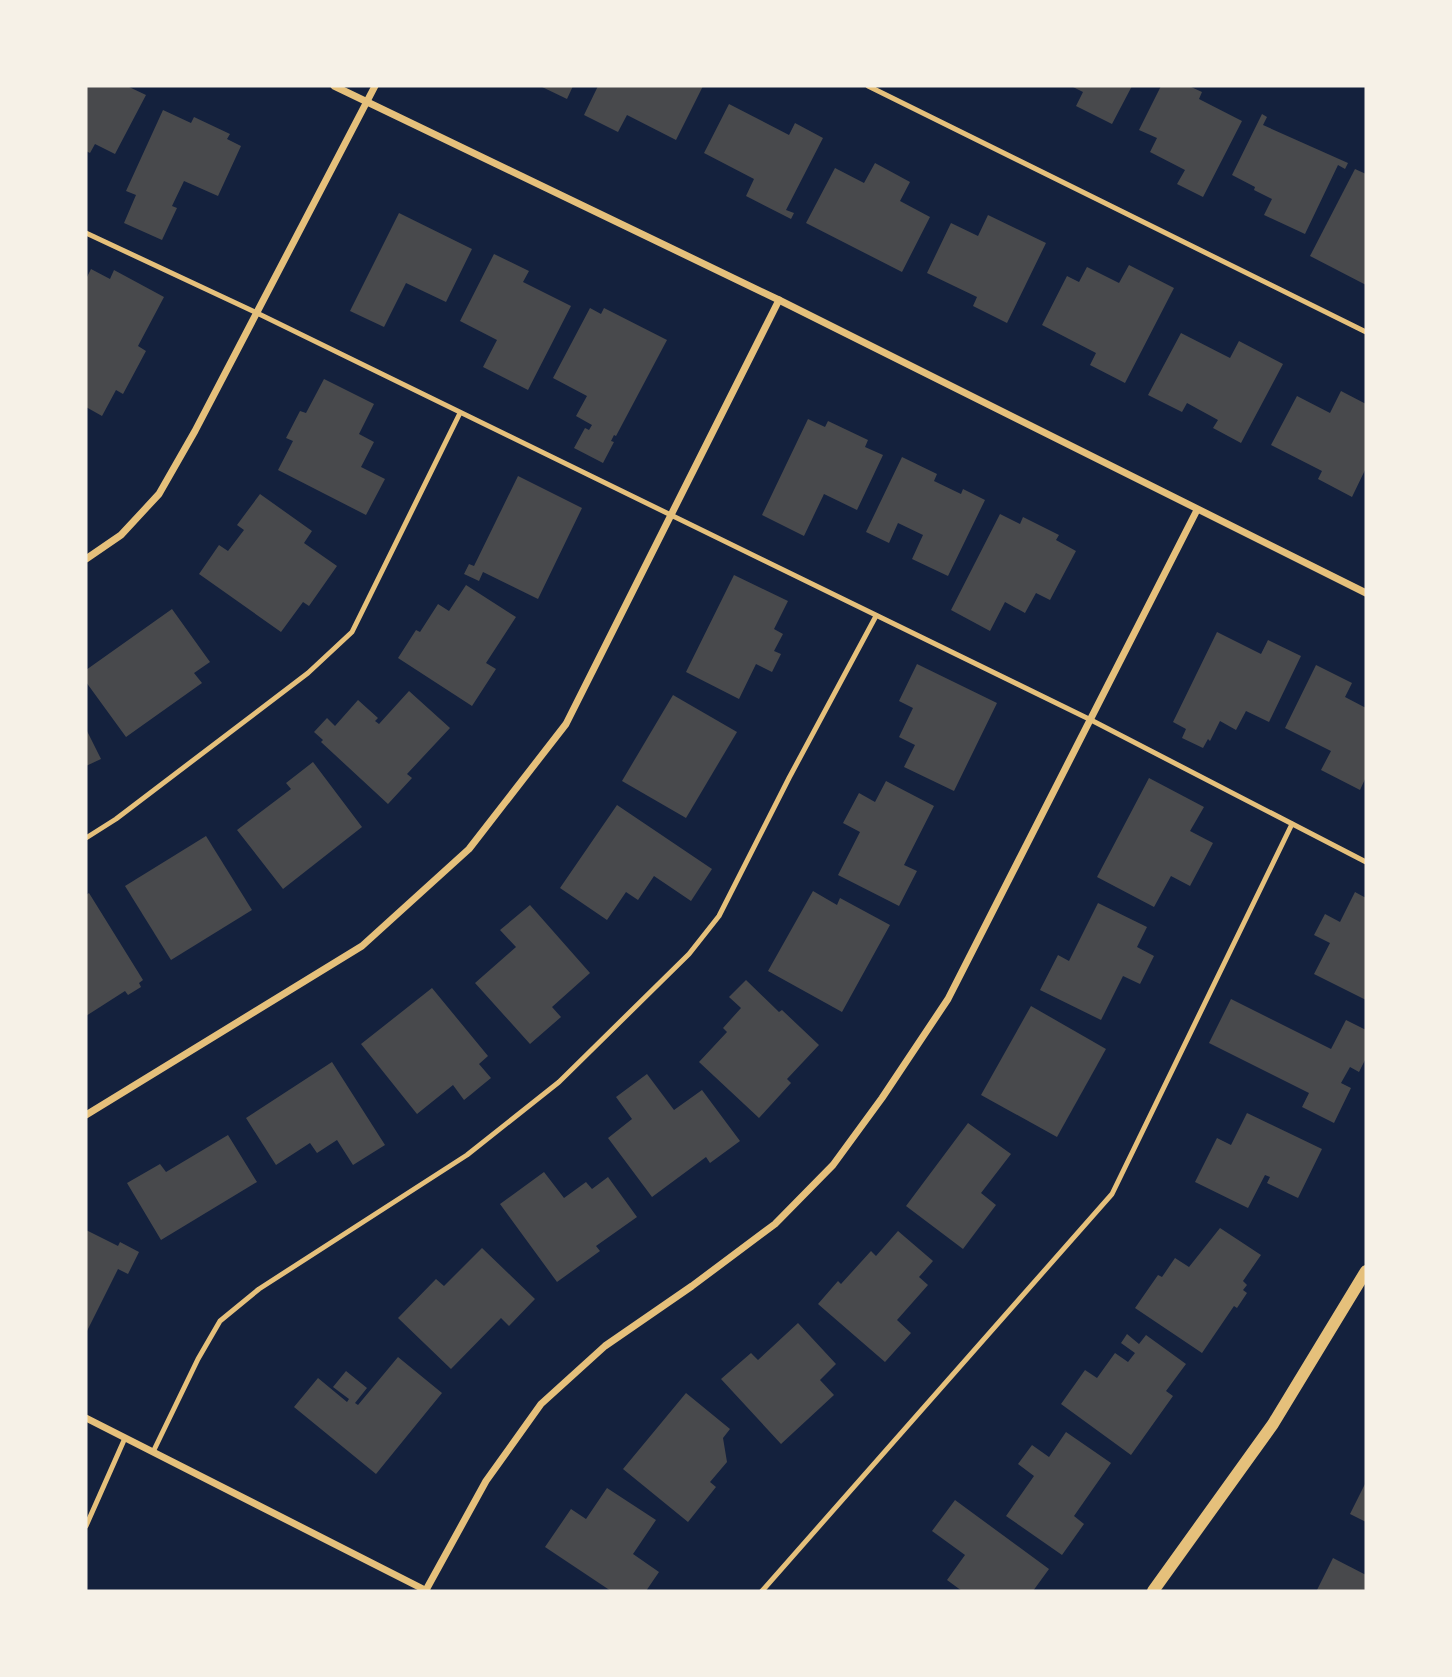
<svg xmlns="http://www.w3.org/2000/svg" width="1452" height="1677" viewBox="0 0 1452 1677" font-family="Lato,sans-serif">
<rect width="100%" height="100%" fill="#14213d"/>
<g fill="#48494c">
<polygon points="86,86 127,86 146,95 115,154 95,144 90,153 86,151"/>
<polygon points="540,86 573,86 567,99"/>
<polygon points="598,86 703,86 676,140 627,115 618,132 584,115"/>
<polygon points="1071,86 1132,86 1112,124 1076,106 1083,92"/>
<polygon points="1161,86 1189,86 1202,92 1199,99 1242,121 1203,197 1177,184 1185,170 1150,152 1157,138 1139,130"/>
<polygon points="729,104 789,135 795,123 823,138 786,210 794,213 791,219 746,196 754,179 704,153"/>
<polygon points="163,110 191,123 194,117 230,134 227,139 241,146 218,196 184,181 172,206 177,208 162,240 124,223 136,195 126,191"/>
<polygon points="1262,114 1267,117 1263,125 1348,163 1345,169 1338,165 1305,234 1264,215 1272,199 1254,190 1255,187 1232,175"/>
<polygon points="875,163 910,182 900,201 930,217 902,272 806,223 835,168 864,183"/>
<polygon points="1355,169 1366,174 1366,285 1310,256"/>
<polygon points="399,213 472,249 446,302 406,283 384,327 350,311"/>
<polygon points="988,215 1046,243 1007,323 973,306 977,297 927,273 951,223 978,236"/>
<polygon points="494,254 529,271 523,282 571,306 528,390 483,367 497,340 460,321"/>
<polygon points="1129,265 1174,288 1125,383 1090,365 1096,353 1042,325 1067,276 1079,282 1087,267 1119,283"/>
<polygon points="91,269 110,279 114,270 164,297 138,346 146,351 123,394 116,390 102,416 86,407 86,279"/>
<polygon points="590,308 601,314 604,308 667,340 616,436 614,435 611,441 614,442 603,463 574,448 585,428 589,430 592,425 576,416 587,396 553,378"/>
<polygon points="1181,333 1230,358 1239,341 1283,364 1241,443 1213,428 1218,420 1187,403 1182,412 1148,395"/>
<polygon points="324,379 374,404 359,434 374,442 361,467 385,479 366,515 278,470 293,441 286,438 300,411 306,413"/>
<polygon points="1341,391 1366,404 1366,468 1352,497 1318,479 1322,471 1271,445 1297,396 1330,413"/>
<polygon points="808,419 825,427 828,421 868,440 865,447 883,455 857,510 824,494 804,536 762,515"/>
<polygon points="902,457 937,474 934,481 961,494 963,489 985,500 948,576 912,559 923,535 898,523 889,543 866,532"/>
<polygon points="518,476 582,508 538,599 483,572 479,581 464,574 469,564 474,566"/>
<polygon points="260,494 312,531 304,543 337,566 309,606 303,602 281,632 199,574 219,545 228,551 244,530 237,525"/>
<polygon points="1000,514 1020,524 1023,517 1059,535 1056,540 1076,551 1050,600 1036,593 1025,613 1005,602 990,631 951,610"/>
<polygon points="734,575 788,601 774,629 783,634 774,651 781,654 772,672 756,664 739,699 686,672"/>
<polygon points="466,585 516,617 486,663 496,669 472,706 398,658 416,630 420,632 438,604 449,611"/>
<polygon points="172,609 210,662 194,673 202,683 126,737 86,682 86,670"/>
<polygon points="1217,632 1261,654 1268,640 1301,656 1269,722 1246,711 1236,730 1220,721 1210,741 1208,739 1203,748 1182,738 1186,729 1173,722"/>
<polygon points="917,664 997,703 954,791 904,767 915,745 899,737 913,708 899,701"/>
<polygon points="1316,665 1352,683 1345,697 1366,708 1366,777 1360,790 1321,770 1331,751 1285,728"/>
<polygon points="409,691 450,728 407,774 412,778 388,804 321,742 323,740 314,732 327,718 335,726 358,700 378,718 375,721 379,724"/>
<polygon points="673,695 737,732 686,818 622,781"/>
<polygon points="86,729 101,759 86,766"/>
<polygon points="313,762 362,827 283,889 237,830 291,789 286,783"/>
<polygon points="1149,778 1204,807 1190,831 1213,843 1190,886 1171,876 1154,907 1097,877"/>
<polygon points="886,781 934,806 904,865 917,871 899,906 838,875 860,832 843,823 859,793 875,802"/>
<polygon points="617,805 712,869 691,901 654,876 638,900 626,892 607,920 560,888"/>
<polygon points="206,836 252,910 171,960 125,886"/>
<polygon points="813,891 837,905 840,898 890,925 842,1012 768,971"/>
<polygon points="1355,892 1366,898 1366,1000 1314,974 1330,943 1314,935 1325,914 1340,922"/>
<polygon points="89,893 143,980 139,983 141,987 128,995 125,991 86,1016 86,895"/>
<polygon points="1098,903 1147,927 1137,947 1154,956 1140,984 1123,976 1101,1020 1040,990 1058,955 1069,961"/>
<polygon points="530,905 590,973 552,1007 561,1017 530,1044 475,983 516,947 500,930"/>
<polygon points="746,980 779,1012 782,1010 819,1045 787,1079 791,1083 759,1118 699,1062 727,1032 723,1028 741,1008 729,997"/>
<polygon points="432,988 488,1056 479,1064 491,1078 464,1100 453,1085 417,1114 361,1044"/>
<polygon points="1231,999 1331,1049 1346,1020 1366,1030 1366,1058 1359,1072 1350,1067 1341,1083 1351,1088 1334,1123 1302,1107 1309,1093 1209,1043"/>
<polygon points="1031,1006 1106,1049 1057,1137 981,1095"/>
<polygon points="332,1062 385,1145 353,1165 337,1140 317,1153 310,1143 276,1165 246,1118"/>
<polygon points="647,1074 674,1110 702,1090 740,1141 710,1163 706,1157 652,1197 608,1138 632,1119 616,1097"/>
<polygon points="1247,1113 1322,1149 1298,1198 1267,1183 1270,1177 1265,1175 1248,1208 1195,1182 1217,1138 1231,1145"/>
<polygon points="968,1123 1011,1154 981,1193 996,1205 963,1249 906,1206"/>
<polygon points="228,1135 257,1182 161,1240 127,1183 160,1164 166,1172"/>
<polygon points="544,1172 564,1198 586,1182 592,1189 608,1177 637,1217 596,1246 600,1251 557,1282 500,1204"/>
<polygon points="1220,1228 1261,1255 1243,1281 1247,1285 1243,1290 1247,1293 1237,1308 1234,1306 1202,1353 1135,1308 1158,1275 1162,1277 1175,1258 1189,1267"/>
<polygon points="86,1230 118,1246 120,1242 139,1252 128,1274 118,1269 86,1333"/>
<polygon points="898,1231 933,1261 919,1277 928,1285 897,1320 911,1333 885,1362 818,1304 838,1281 841,1284 871,1251 876,1256"/>
<polygon points="482,1248 535,1299 509,1326 501,1318 451,1369 398,1318 436,1279 444,1286"/>
<polygon points="798,1323 836,1364 820,1380 834,1395 781,1444 721,1379 751,1353 758,1360"/>
<polygon points="1127,1334 1139,1344 1146,1335 1186,1364 1166,1391 1173,1396 1131,1455 1061,1404 1085,1370 1097,1378 1115,1353 1128,1362 1135,1353 1121,1343"/>
<polygon points="398,1357 442,1393 376,1474 294,1407 318,1378 347,1402 349,1399 333,1387 346,1371 367,1388 355,1403 358,1405"/>
<polygon points="686,1393 730,1429 723,1438 727,1462 710,1482 716,1487 688,1522 623,1469"/>
<polygon points="1066,1432 1111,1463 1074,1516 1084,1524 1062,1555 1006,1516 1034,1476 1018,1464 1032,1445 1049,1457"/>
<polygon points="1366,1482 1366,1522 1350,1514"/>
<polygon points="607,1488 656,1520 633,1554 659,1572 646,1591 611,1591 545,1547 571,1509 586,1519"/>
<polygon points="955,1500 1049,1569 1033,1591 962,1591 947,1580 965,1555 932,1531"/>
<polygon points="1333,1558 1366,1575 1366,1591 1317,1590"/>
</g>
<g fill="none" stroke-linecap="round" stroke-linejoin="round">
<g stroke="#e5c07b" stroke-width="5">
<polyline points="868,86 1366,332"/>
<polyline points="86,233 257,313 1091,720 1366,862"/>
<polyline points="86,838 116,819 308,673 352,632 460,413"/>
<polyline points="153,1452 198,1359 220,1321 259,1289 467,1155 559,1082 689,954 719,916 789,778 876,616"/>
<polyline points="86,1526 125,1438"/>
<polyline points="762,1591 1112,1194 1292,824"/>
</g>
<g stroke="#e5c07b" stroke-width="7">
<polyline points="334,86 779,300 1366,593"/>
<polyline points="86,559 121,535 159,494 195,431 375,86"/>
<polyline points="86,1115 362,946 469,849 566,724 779,300"/>
<polyline points="86,1418 427,1591"/>
<polyline points="426,1590 486,1481 541,1404 605,1346 692,1286 775,1224 833,1165 882,1098 948,999 1197,510"/>
</g>
<polyline stroke="#e5c07b" stroke-width="12" points="1153,1591 1273,1424 1366,1271"/>
</g>
<rect width="1452" height="1677" fill="none" stroke="#f6f1e7" stroke-width="175"/>
</svg>
